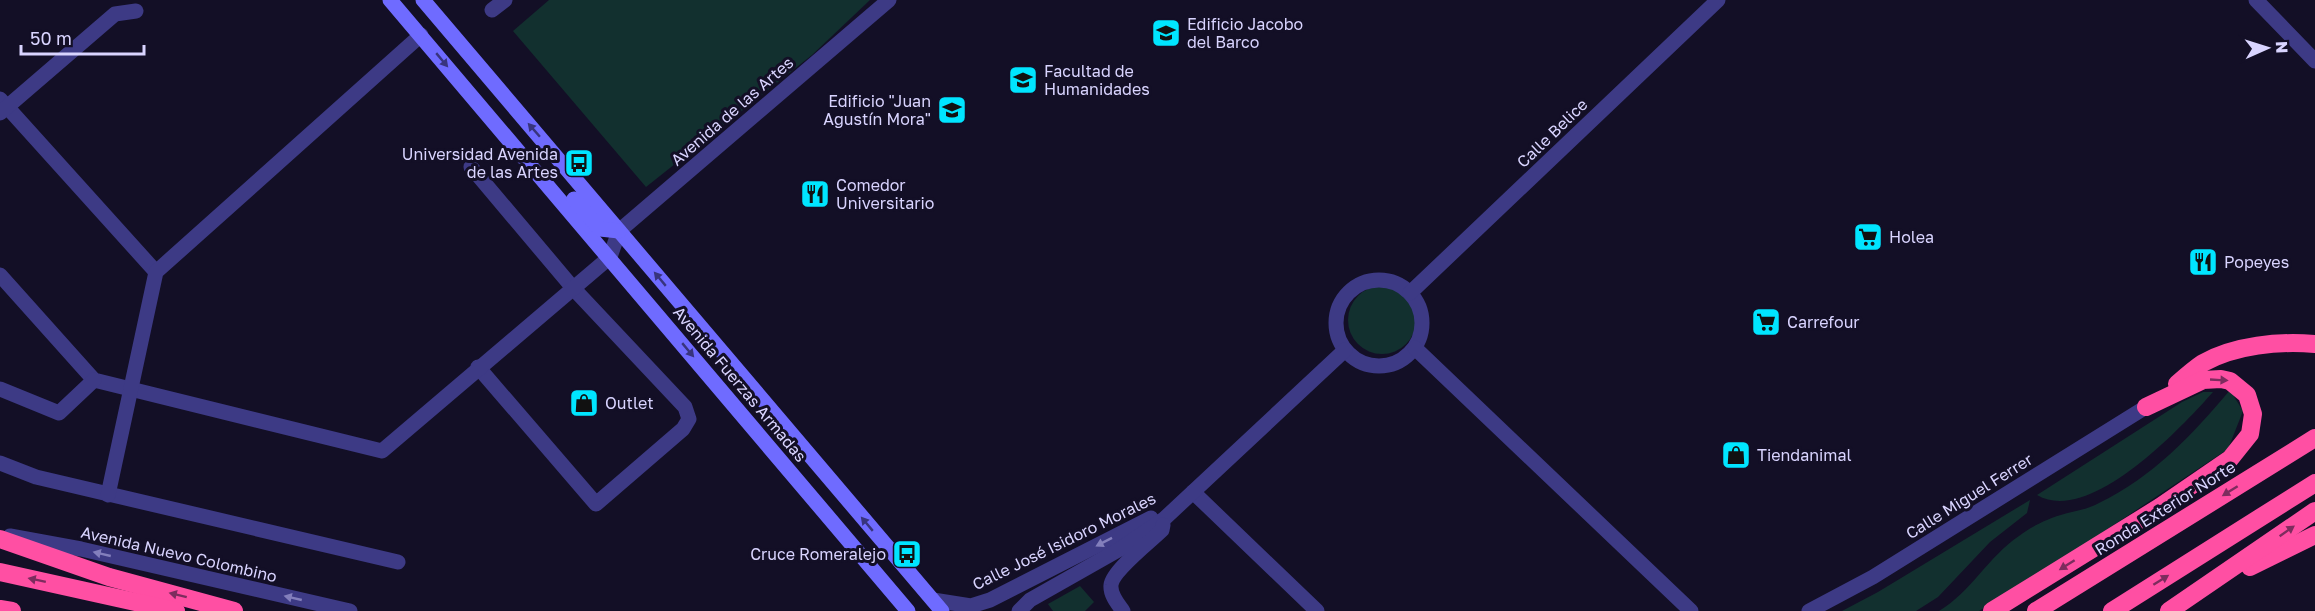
<svg xmlns="http://www.w3.org/2000/svg" width="2315" height="611" viewBox="0 0 2315 611" font-family="'Golos Text',sans-serif">
<rect width="100%" height="100%" fill="#130f26"/>
<g fill="#12302f">
<polygon points="549,0 870,0 812,55 646,187 513,31"/>
<circle cx="1382" cy="320" r="34"/>
<path d="M2230 390 2243 411 2228 449 2070 554 1979 611H1939C1971 592 1988 557 2019 536 2027 530 2037 524 2047 520 2063 512 2083 512 2099 503 2153 477 2192 435 2230 390Z"/>
<path d="M2203 392H2213C2181 428 2089 526 2037 495L2182 402Z"/>
<polygon points="2030,500 2027,513 1990,542 1938,597 1916,611 1842,611 1878,592"/>
<polygon points="1080,586 1094,602 1085,611 1053,611 1048,604"/>
</g>
<g fill="none" stroke-linecap="round" stroke-linejoin="round">
<g stroke="#3d3a85" stroke-width="15">
<polyline points="492,10 505,0"/>
<polyline points="0,99 156,272"/>
<polyline points="0,113 115,14 136,11"/>
<polyline points="471,167 573,288 685,407 689,419 683,429 596,504 478,367"/>
<polyline points="0,275 94,380 382,451 610,257"/>
<polyline points="0,389 59,413 94,380"/>
<polyline points="0,463 36,477 398,562"/>
<polyline points="1193,492 1317,611"/>
<polyline points="108,495 156,272 421,35"/>
</g>
<g stroke="#3d3a85" stroke-width="15">
<polyline points="2256,0 2315,61"/>
<polyline points="610,257 619,231 889,0"/>
<circle cx="1379" cy="323" r="43"/>
<polyline points="1410,293 1718,0"/>
<polyline points="1415,348 1691,611"/>
<polyline points="10,536 81,549 350,611"/>
<polyline points="933,600 971,606 990,600 1151,518"/>
<polyline points="1019,611 1030,600 1120,549 1164,519 1345,350"/>
<path d="M1123 611C1118 604 1110 595 1111 585 1112 571 1151 541 1162 530L1163 525"/>
<polyline points="1809,611 1873,577 2146,407"/>
</g>
<g stroke="#6f6bff" stroke-width="15">
<polyline points="390,0 908,611"/>
<polyline points="423,0 942,611"/>
<polyline points="574,199 600,229 619,231"/>
</g>
<g stroke="#ff4fa3" stroke-width="18">
<path d="M2177 384C2185 377 2194 369 2203 363 2235 345 2279 341 2315 344"/>
<polyline points="0,539 109,577 234,611"/>
<polyline points="2250,567 2315,535"/>
<polyline points="0,572 176,611"/>
<polyline points="0,609 12,611"/>
<polyline points="1992,611 2160,507 2230,459 2250,434 2253,414 2247,395 2230,381 2221,379 2203,380 2146,407"/>
<polyline points="2036,611 2315,438"/>
<polyline points="2112,611 2315,483"/>
<polyline points="2169,611 2315,511"/>
</g>
</g>
<defs><path id="oneway-solid" d="M-6-.8H1V-3.2L6.5 0L1 3.2V.8H-6Z" transform="scale(1.5)"/></defs>
<g fill="#38347d">
<use href="#oneway-solid" transform="translate(442 60) rotate(50)"/>
<use href="#oneway-solid" transform="translate(534 130) rotate(-131)"/>
<use href="#oneway-solid" transform="translate(660 279) rotate(-130)"/>
<use href="#oneway-solid" transform="translate(688 350) rotate(50)"/>
<use href="#oneway-solid" transform="translate(867 524) rotate(-130)"/>
</g>
<g fill="#7d2c5e">
<use href="#oneway-solid" transform="translate(2219 380) rotate(3)"/>
<use href="#oneway-solid" transform="translate(2230 491) rotate(148)"/>
<use href="#oneway-solid" transform="translate(2287 531) rotate(-35)"/>
<use href="#oneway-solid" transform="translate(2067 565) rotate(148)"/>
<use href="#oneway-solid" transform="translate(37 580) rotate(-168)"/>
<use href="#oneway-solid" transform="translate(2161 580) rotate(-32)"/>
<use href="#oneway-solid" transform="translate(178 595) rotate(-166)"/>
</g>
<g fill="#837fbc">
<use href="#oneway-solid" transform="translate(1104 542) rotate(153)"/>
<use href="#oneway-solid" transform="translate(102 554) rotate(-167)"/>
<use href="#oneway-solid" transform="translate(293 598) rotate(-167)"/>
</g>
<defs>
<g id="university-square" transform="scale(1.5)"><rect x="-9" y="-9" width="18" height="18" rx="4" fill="#00e5ff" stroke="#130f26"/><path d="M0-5L7-2L0 1L-7-2ZM-4 1L0 2.5L4 1V4Q0 6-4 4Z" fill="#111"/></g>
<g id="bus-square" transform="scale(1.5)"><rect x="-9" y="-9" width="18" height="18" rx="4" fill="#00e5ff" stroke="#130f26"/><path d="M-5-6H5V4H4V6H2V4H-2V6H-4V4H-5ZM-3.5-4V0h7V-4ZM-3.5 1.2v1.5H-2V1.2ZM2 1.2v1.5H3.5V1.2Z" fill="#111"/></g>
<g id="restaurant-square" transform="scale(1.5)"><rect x="-9" y="-9" width="18" height="18" rx="4" fill="#00e5ff" stroke="#130f26"/><path d="M-5-6h1v4h1v-4h1v4h1v-4h1v5L-1.5 .5V6h-2V.5L-5-1ZM5-6V6H3V1.5H1.5Q1.5-4 5-6Z" fill="#111"/></g>
<g id="supermarket-square" transform="scale(1.5)"><rect x="-9" y="-9" width="18" height="18" rx="4" fill="#00e5ff" stroke="#130f26"/><path d="M-6-5.5h2.5l.6 2H6L4.5 2H-2.5L-4.4-4H-6ZM-1.5 3.2a1.3 1.3 0 1 0 .1 0ZM3 3.2a1.3 1.3 0 1 0 .1 0Z" fill="#111"/></g>
<g id="shop-square" transform="scale(1.5)"><rect x="-9" y="-9" width="18" height="18" rx="4" fill="#00e5ff" stroke="#130f26"/><path d="M-5-2.5h2.3a2.7 3.5 0 0 1 5.4 0H5L5.5 6h-11ZM-1.5-2.5h3a1.5 2.3 0 0 0-3 0Z" fill="#111"/></g>
</defs>
<g fill-rule="evenodd">
<use href="#university-square" x="1166" y="33"/>
<use href="#university-square" x="1023" y="80"/>
<use href="#university-square" x="952" y="110"/>
<use href="#bus-square" x="579" y="163"/>
<use href="#restaurant-square" x="815" y="194"/>
<use href="#supermarket-square" x="1868" y="237"/>
<use href="#restaurant-square" x="2203" y="262"/>
<use href="#supermarket-square" x="1766" y="322"/>
<use href="#shop-square" x="584" y="403"/>
<use href="#shop-square" x="1736" y="455"/>
<use href="#bus-square" x="907" y="554"/>
</g>
<g text-anchor="middle" stroke-width="6" stroke-linejoin="round" paint-order="stroke">
<g font-size="16" fill="#d9d4ff" stroke="#130f26" text-anchor="start">
<text x="1187" y="30">Edificio Jacobo<tspan x="1187" dy="18">del Barco</tspan></text>
<text x="1044" y="77">Facultad de<tspan x="1044" dy="18">Humanidades</tspan></text>
<text x="931" y="107" text-anchor="end">Edificio "Juan<tspan x="931" dy="18">Agustín Mora"</tspan></text>
<text x="558" y="160" text-anchor="end">Universidad Avenida<tspan x="558" dy="18">de las Artes</tspan></text>
<text x="836" y="191">Comedor<tspan x="836" dy="18">Universitario</tspan></text>
<text x="1889" y="243">Holea</text>
<text x="2224" y="268">Popeyes</text>
<text x="1787" y="328">Carrefour</text>
<text x="605" y="409">Outlet</text>
<text x="1757" y="461">Tiendanimal</text>
<text x="886" y="560" text-anchor="end">Cruce Romeralejo</text>
</g>
<g font-size="16" fill="#d9d4ff" stroke="#130f26">
<text transform="translate(732 111) rotate(-41)" y="6">Avenida de las Artes</text>
<text transform="translate(1552 133) rotate(-44)" y="6">Calle Belice</text>
<text transform="translate(740 384) rotate(50)" y="6">Avenida Fuerzas Armadas</text>
<text transform="translate(1969 496) rotate(-32)" y="6">Calle Miguel Ferrer</text>
<text transform="translate(2165 508) rotate(-32)" y="6">Ronda Exterior Norte</text>
<text transform="translate(1064 541) rotate(-26)" y="6">Calle José Isidoro Morales</text>
<text transform="translate(179 554) rotate(13)" y="6">Avenida Nuevo Colombino</text>
</g>
</g>
<g transform="translate(2267 48) rotate(87)" stroke="#130f26" stroke-width="4.5" paint-order="stroke">
<path d="M0-4.5L10 22L0 15L-10 22Z" fill="#d9d4ff"/>
<text y="-9" font-size="16" font-weight="bold" text-anchor="middle" fill="#d9d4ff">N</text>
</g>
<path d="M21 45v9h123v-9" fill="none" stroke="#d9d4ff" stroke-width="3"/>
<text x="30" y="45" font-size="18" fill="#d9d4ff" stroke="#130f26" stroke-width="4.5" paint-order="stroke">50 m</text>
</svg>
